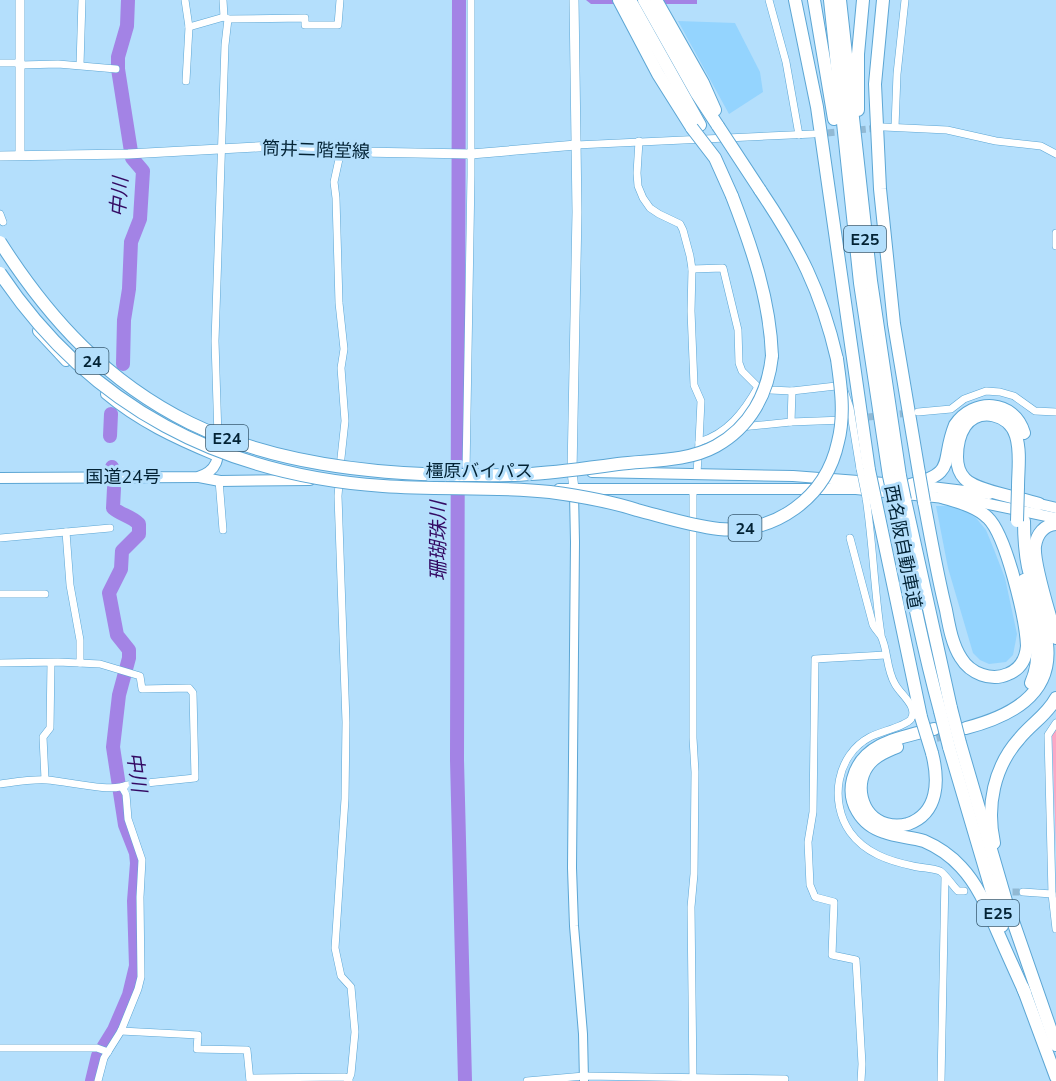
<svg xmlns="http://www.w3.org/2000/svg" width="1056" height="1081" viewBox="0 0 1056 1081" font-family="'Nunito Sans','Noto Sans JP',sans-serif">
<rect width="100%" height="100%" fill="#b4dffc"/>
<g fill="#94d4fe">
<polygon points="678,21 735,23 760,72 763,92 729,114"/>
<polygon points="936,506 951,506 964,510 976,518 986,530 993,547 1005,578 1017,634 1013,655 1006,662 989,664 980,660 973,653 948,568"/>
</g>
<polygon fill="#fda7c4" points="1056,728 1056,845 1052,734"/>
<polygon fill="#a383e5" points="586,0 697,0 697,4 591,4"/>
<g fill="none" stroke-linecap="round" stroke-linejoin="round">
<g stroke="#a383e5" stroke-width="14">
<polyline points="459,0 457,760 465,1081"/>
<polyline points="123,364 124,320 129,289 131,242 140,219 143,171 132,158 118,69 118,57 127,26 128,0"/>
<polyline points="110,436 111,414"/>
<polyline points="112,467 113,473"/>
<path d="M92 1081 98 1056 114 1030 129 995 136 966 134 901 137 863 136 853 125 825 113 747 119 695 129 658V650L117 635 109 593 121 569 122 551 139 534V524C131 516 121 515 113 508L114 488"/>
</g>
<g stroke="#91b9d4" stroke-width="7" stroke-dasharray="7 3.5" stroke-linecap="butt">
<polyline points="817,134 878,128"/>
<polyline points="858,418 910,413"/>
<polyline points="1002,892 1023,892"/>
</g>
<polyline stroke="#91b9d4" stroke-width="12" stroke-dasharray="12 6" stroke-linecap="butt" points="936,736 956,731"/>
<g stroke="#5ca6d4" stroke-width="8">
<g id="minor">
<polyline points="185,0 189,27 186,81"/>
<polyline points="769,0 786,62 799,135"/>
<polyline points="228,19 305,18 305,25 338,25 340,0"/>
<polyline points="189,27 224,17"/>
<polyline points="0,63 21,63"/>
<polyline points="21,65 58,64 116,69"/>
<polyline points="80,65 82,0"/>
<polyline points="884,127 947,130 996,141 1041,146 1056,154"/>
<polyline points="895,127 897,74 905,0"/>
<polyline points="639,141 637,173 638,186 643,198 650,208 659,214 680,224 683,230 690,256 692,269 691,311 694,385 701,401 699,442"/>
<polyline points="576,145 813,134"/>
<polyline points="0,214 3,222"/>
<polyline points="1056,233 1056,246"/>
<polyline points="692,269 723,268 738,330 739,363 742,371 758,387"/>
<polyline points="918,412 951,409 964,399 986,391 1000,392 1014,396 1035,411 1056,412"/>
<polyline points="791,422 844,420"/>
<polyline points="741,427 791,422 792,391"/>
<polyline points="218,437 215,341 225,45 228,19 224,17 223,0"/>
<polyline points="340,467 345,421 341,368 344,349 339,303 336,198 334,182 341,150"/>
<polyline points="466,472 471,175 471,0"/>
<path d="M697 473 699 442C727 434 744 412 758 387L770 390 792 391 836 386 844 390 850 408 860 469"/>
<polyline points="219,480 223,530"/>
<polyline points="339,484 338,496 346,722 345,799 335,948 341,976 351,987 355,1032 351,1074 348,1081"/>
<path d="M866 498C873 543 874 589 881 634"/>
<polyline points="66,532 70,585 80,640 80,663"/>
<polyline points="0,538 110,528"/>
<path d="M850 538 873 625C875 629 879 633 881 636 888 650 886 669 895 684 900 694 919 707 911 719 906 726 879 732 870 737 836 755 829 802 850 832 865 853 889 861 913 866 921 868 932 868 940 871 946 875 953 886 958 891H964"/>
<polyline points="0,594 45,594"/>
<path d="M0 663 58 662 100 664 140 676 142 689 189 688 193 693 195 778 127 785C111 793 66 781 47 780 32 779 15 782 0 784"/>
<polyline points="1056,723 1048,735 1052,894 1056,929"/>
<polyline points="45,779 43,737 50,728 51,663"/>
<polyline points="1023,892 1052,894"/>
<polyline points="121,1031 198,1035 197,1049 247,1050 250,1081"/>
<polyline points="0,1048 97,1048 108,1052"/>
<polyline points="250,1078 345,1077 349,1081"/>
<polyline points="98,1081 104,1058 121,1031 138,989 141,977 140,897 142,860 128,819 126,794 122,787"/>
<polyline points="527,1081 584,1076 785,1079 784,1081"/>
<polyline points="693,1081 691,907 694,874 695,772 693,738 693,490"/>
<polyline points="861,1081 862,1064 856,960 832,955 834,902 815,897 810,885 808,842 813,812 815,659 885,655"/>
<polyline points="941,1081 945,877"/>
</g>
</g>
<g stroke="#5ca6d4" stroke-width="10">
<polyline id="tertiary" points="574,493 575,542 572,868 574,926 583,1034 584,1081"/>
</g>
<g stroke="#5ca6d4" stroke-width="10">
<g id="secondary">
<polyline points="574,0 577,212 572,472 574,489"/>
<polyline points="20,155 20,0"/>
<polyline points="0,156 128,154 293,145 360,152 471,154 576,145"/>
</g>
</g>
<g stroke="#5ca6d4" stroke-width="12">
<g id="trunk">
<polyline points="38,331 66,361"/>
<path d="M106 394C138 421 176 439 215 455"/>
<polyline points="592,472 793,476 897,484"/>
<polyline points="199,477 220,481 310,480"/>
<path d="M0 478 198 477C218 471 219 458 218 440"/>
<polyline points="915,485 989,494"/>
<polyline points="559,489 856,489 974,501 1056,518"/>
<polyline points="1031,502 1056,508"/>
</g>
</g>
<g stroke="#5ca6d4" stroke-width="14">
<g id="motorway">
<polyline points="619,0 658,74 692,128"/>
<polyline points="630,0 700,125"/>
<polyline points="644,0 697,94 718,126"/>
<polyline points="656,0 703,83 715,110"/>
<polyline points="795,0 817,107 869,470"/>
<polyline points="814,0 834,119"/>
<polyline points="830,0 860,283 889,476"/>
<polyline points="840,0 871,281 900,476"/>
<polyline points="883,0 875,84 880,189 894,324 919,473"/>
<polyline points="858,110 858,54 863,0"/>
<path d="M760 190C799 248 821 290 837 359"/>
<path d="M732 196C752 248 770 300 772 356"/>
<path d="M910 485C958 473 940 462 955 425 973 398 1014 399 1024 433"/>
<path d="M1018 487C1018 470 1021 452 1016 436 1009 413 979 407 965 426 959 435 957 447 957 457 957 465 959 473 965 479 976 491 1021 498 1039 504"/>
<polyline points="875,498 921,717"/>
<path d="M894 499C907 571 921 641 940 711"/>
<polyline points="905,500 951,708"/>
<path d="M924 502C931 538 937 574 946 610 949 626 952 644 961 658 970 673 991 682 1008 674 1021 669 1026 658 1027 646 1026 619 1006 535 988 518 976 506 958 502 942 497"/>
<path d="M1056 524C1044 525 1037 534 1035 546 1033 565 1051 617 1056 638"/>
<path d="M1024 580C1031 614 1046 650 1031 683"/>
<path d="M966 728C1008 717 1053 696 1047 644 1045 618 1034 593 1028 567 1025 552 1024 537 1024 521"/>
<path d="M934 729C903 737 862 742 853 779 847 802 861 825 884 832 897 837 911 837 924 841 938 847 951 856 961 867 977 884 986 905 995 926 1005 949 1015 971 1025 993"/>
<polyline points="960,743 1006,901 1056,1045"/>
<path d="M897 747C887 751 877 755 870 763 853 782 860 816 886 824 893 826 901 826 908 824 939 813 939 780 932 753"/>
<polyline points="949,747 1002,926"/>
<path d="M994 843C986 806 994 767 1019 739 1031 724 1047 715 1056 698"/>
<polyline points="1023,988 1056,1077"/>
</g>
</g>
<use href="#minor" stroke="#fff" stroke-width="7"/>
<use href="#tertiary" stroke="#fff" stroke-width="8"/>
<use href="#secondary" stroke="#fff" stroke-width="9"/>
<use href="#trunk" stroke="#fff" stroke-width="10"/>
<use href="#motorway" stroke="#fff" stroke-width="12"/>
<g stroke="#5ca6d4" stroke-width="8" stroke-linecap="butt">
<polyline id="minor-bridge" points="860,469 866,498"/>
</g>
<g stroke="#5ca6d4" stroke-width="14" stroke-linecap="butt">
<g id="motorway-bridge">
<polyline points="718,126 760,190"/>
<polyline points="692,128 715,158 732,196"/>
<path d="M0 242C49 319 107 382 190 423 272 463 368 474 458 475 482 475 507 476 531 474 560 472 589 468 618 464 650 460 687 462 716 446 750 427 768 394 772 356"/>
<path d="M0 273C90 408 223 475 383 486 439 490 495 486 550 492 580 496 609 501 637 510 664 517 691 526 719 529 775 534 826 498 838 442 845 415 841 387 837 359"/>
<polyline points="869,470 875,498"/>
<polyline points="919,473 924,502"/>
<polyline points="889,476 894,499"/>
<polyline points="900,476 905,500"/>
<polyline points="1017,521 1018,487"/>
<polyline points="951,708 960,743"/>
<polyline points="940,711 949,747"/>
<polyline points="921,717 932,753"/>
</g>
</g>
<use href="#minor-bridge" stroke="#fff" stroke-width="7"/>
<use href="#motorway-bridge" stroke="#fff" stroke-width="12"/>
</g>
<g text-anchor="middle" stroke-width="6" stroke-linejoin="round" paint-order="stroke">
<g fill="#b4dffc" stroke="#385b71" stroke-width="1.5">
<rect x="844" y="226" width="42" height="26" rx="4.5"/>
<rect x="75.5" y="348" width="33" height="26" rx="4.5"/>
<rect x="206" y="425" width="42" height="26" rx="4.5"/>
<rect x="728.5" y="515" width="33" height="26" rx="4.5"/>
<rect x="977" y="900" width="42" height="26" rx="4.5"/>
</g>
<g font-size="16" font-weight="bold" fill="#032335">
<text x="865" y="245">E25</text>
<text x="92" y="367">24</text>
<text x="227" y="444">E24</text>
<text x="745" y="534">24</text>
<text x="998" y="919">E25</text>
</g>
<g font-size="18" fill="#032335" stroke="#b4dffc">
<text transform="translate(316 150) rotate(2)" y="6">筒井二階堂線</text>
<text x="479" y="477">橿原バイパス</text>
<text x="123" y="483">国道24号</text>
<text transform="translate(903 547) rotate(79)" y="6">西名阪自動車道</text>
</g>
<g font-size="20" font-style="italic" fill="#340a63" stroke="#b4dffc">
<text transform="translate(119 197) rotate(-86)" y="7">中川</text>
<text transform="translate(438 541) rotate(-90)" y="7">珊瑚珠川</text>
<text transform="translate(137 772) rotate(82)" y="7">中川</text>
</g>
</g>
</svg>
